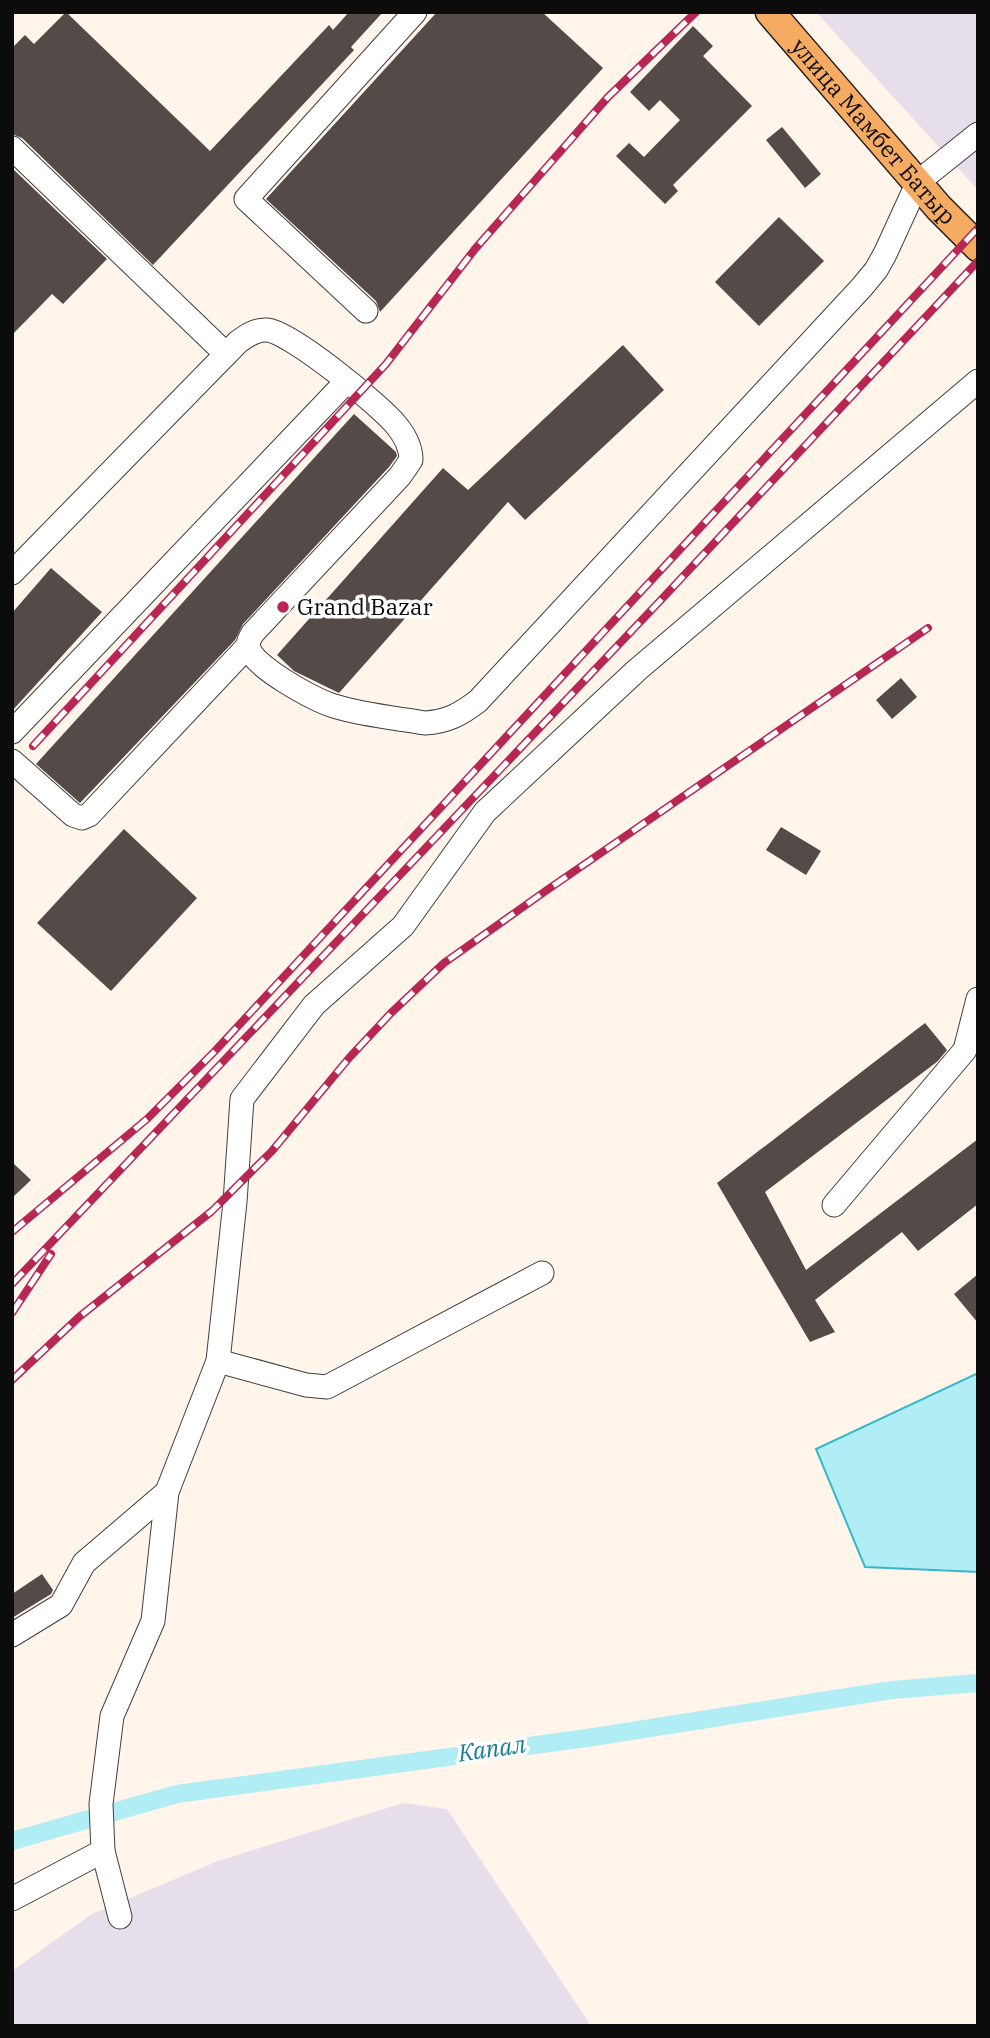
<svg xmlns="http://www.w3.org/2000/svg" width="990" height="2038" viewBox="0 0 990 2038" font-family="'IBM Plex Serif',serif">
<rect width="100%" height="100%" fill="#fff5ea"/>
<g fill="#e6dfeb">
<polygon points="816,12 978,12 978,190"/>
<polygon points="403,1803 447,1809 591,2026 12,2026 12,1971 92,1914 218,1861"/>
</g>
<polygon fill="#b0edf5" stroke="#39b7ca" stroke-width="2" points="978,1373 978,1572 865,1567 816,1449"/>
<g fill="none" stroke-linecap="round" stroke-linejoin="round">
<polyline stroke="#b0edf5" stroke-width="18" points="12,1841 177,1794 587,1738 892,1690 978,1683"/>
</g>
<g fill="#544a48">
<polygon points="66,12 210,151 329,25 333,30 349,12 383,12 351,47 354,50 153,265 22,138 12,134 12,48 25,35 34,44"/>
<polygon points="437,12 542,12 603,68 380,312 376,301 266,199"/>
<polygon points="693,26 713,46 703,56 752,106 673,185 678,191 665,204 616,156 629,143 644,157 680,120 660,100 649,111 630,92"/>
<polygon points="782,127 821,174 805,188 766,140"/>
<polygon points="12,168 107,259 63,304 52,294 12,335"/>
<polygon points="779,217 824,261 759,326 715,282"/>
<polygon points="623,345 664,390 525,520 508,502 339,693 294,671 277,655 443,468 468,490"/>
<polygon points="354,414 396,452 397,456 389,467 243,624 235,640 80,803 36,764"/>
<polygon points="51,568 102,612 12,711 12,613"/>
<polygon points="901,678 917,697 892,719 876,700"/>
<polygon points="781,827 821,851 806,875 766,850"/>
<polygon points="124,829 197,898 111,991 37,923"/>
<polygon points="925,1023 947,1050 938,1061 765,1192 806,1270 978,1139 978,1204 918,1251 902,1232 815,1300 835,1332 810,1342 717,1183"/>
<polygon points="12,1162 31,1180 12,1198"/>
<polygon points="978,1274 978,1323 954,1294"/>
<polygon points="42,1574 53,1590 51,1594 12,1618 12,1594"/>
</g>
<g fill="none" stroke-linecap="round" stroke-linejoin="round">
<g stroke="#3f3f3f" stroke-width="25">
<g id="minor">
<polyline points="12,148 226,354"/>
<polyline points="366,311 246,199 415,12"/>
<path d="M12 573 238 342C246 336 256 329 267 330 291 332 380 405 397 426 405 436 411 448 411 460L400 476 253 633C250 638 247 642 249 648 253 667 315 700 334 706 363 715 395 718 425 723 447 722 461 714 478 701L862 287 876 270 885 254 918 182 978 134"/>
<polyline points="12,732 346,382"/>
<polyline points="12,761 73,815 82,818 89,815 248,646"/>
<polyline points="834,1205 965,1050 978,999"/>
<polyline points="218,1361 306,1385 327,1387 542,1273"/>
<polyline points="12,1635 61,1605 84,1563 167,1492"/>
<polyline points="12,1899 103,1851"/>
<polyline points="120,1917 103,1851 101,1804 112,1716 153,1621 167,1492 218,1361 235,1202 242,1099 314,1005 403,926 485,812 637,670 978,381"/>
</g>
</g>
<g stroke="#1d1d1d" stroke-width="31">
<g id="major">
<path id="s1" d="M770 12 939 208 978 247"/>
</g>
</g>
<use href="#minor" stroke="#fff" stroke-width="23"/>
<use href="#major" stroke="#f6ab63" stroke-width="28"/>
<g stroke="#b82754" stroke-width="8">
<g id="rail">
<polyline points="33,746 386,364 475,249 608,97 696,12"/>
<polyline points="12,1232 147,1119 214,1052 978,228"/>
<polyline points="12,1284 659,602 978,261"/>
<polyline points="12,1313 51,1254"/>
<polyline points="12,1380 79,1317 212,1211 272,1151 349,1058 391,1013 444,963 547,890 928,628"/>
</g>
</g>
<use href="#rail" stroke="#fff" stroke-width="5" stroke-dasharray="16" stroke-linecap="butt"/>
</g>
<circle fill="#b82754" stroke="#fff" stroke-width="2.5" cx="283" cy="607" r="7"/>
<g text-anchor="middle" stroke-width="7" stroke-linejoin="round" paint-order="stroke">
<g font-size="23" fill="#0c0c0c" stroke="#fff">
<text dy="8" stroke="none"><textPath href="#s1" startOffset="158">улица Мамбет Батыр</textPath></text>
</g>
<g font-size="23" fill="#0c0c0c" stroke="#fff" text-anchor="start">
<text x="297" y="615">Grand Bazar</text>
</g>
<g font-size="24" font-style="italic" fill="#187e93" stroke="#fff">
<text transform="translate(492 1749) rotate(-8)" y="8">Капал</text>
</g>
</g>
<rect width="990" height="2038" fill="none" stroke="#0c0c0c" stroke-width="28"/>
</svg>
